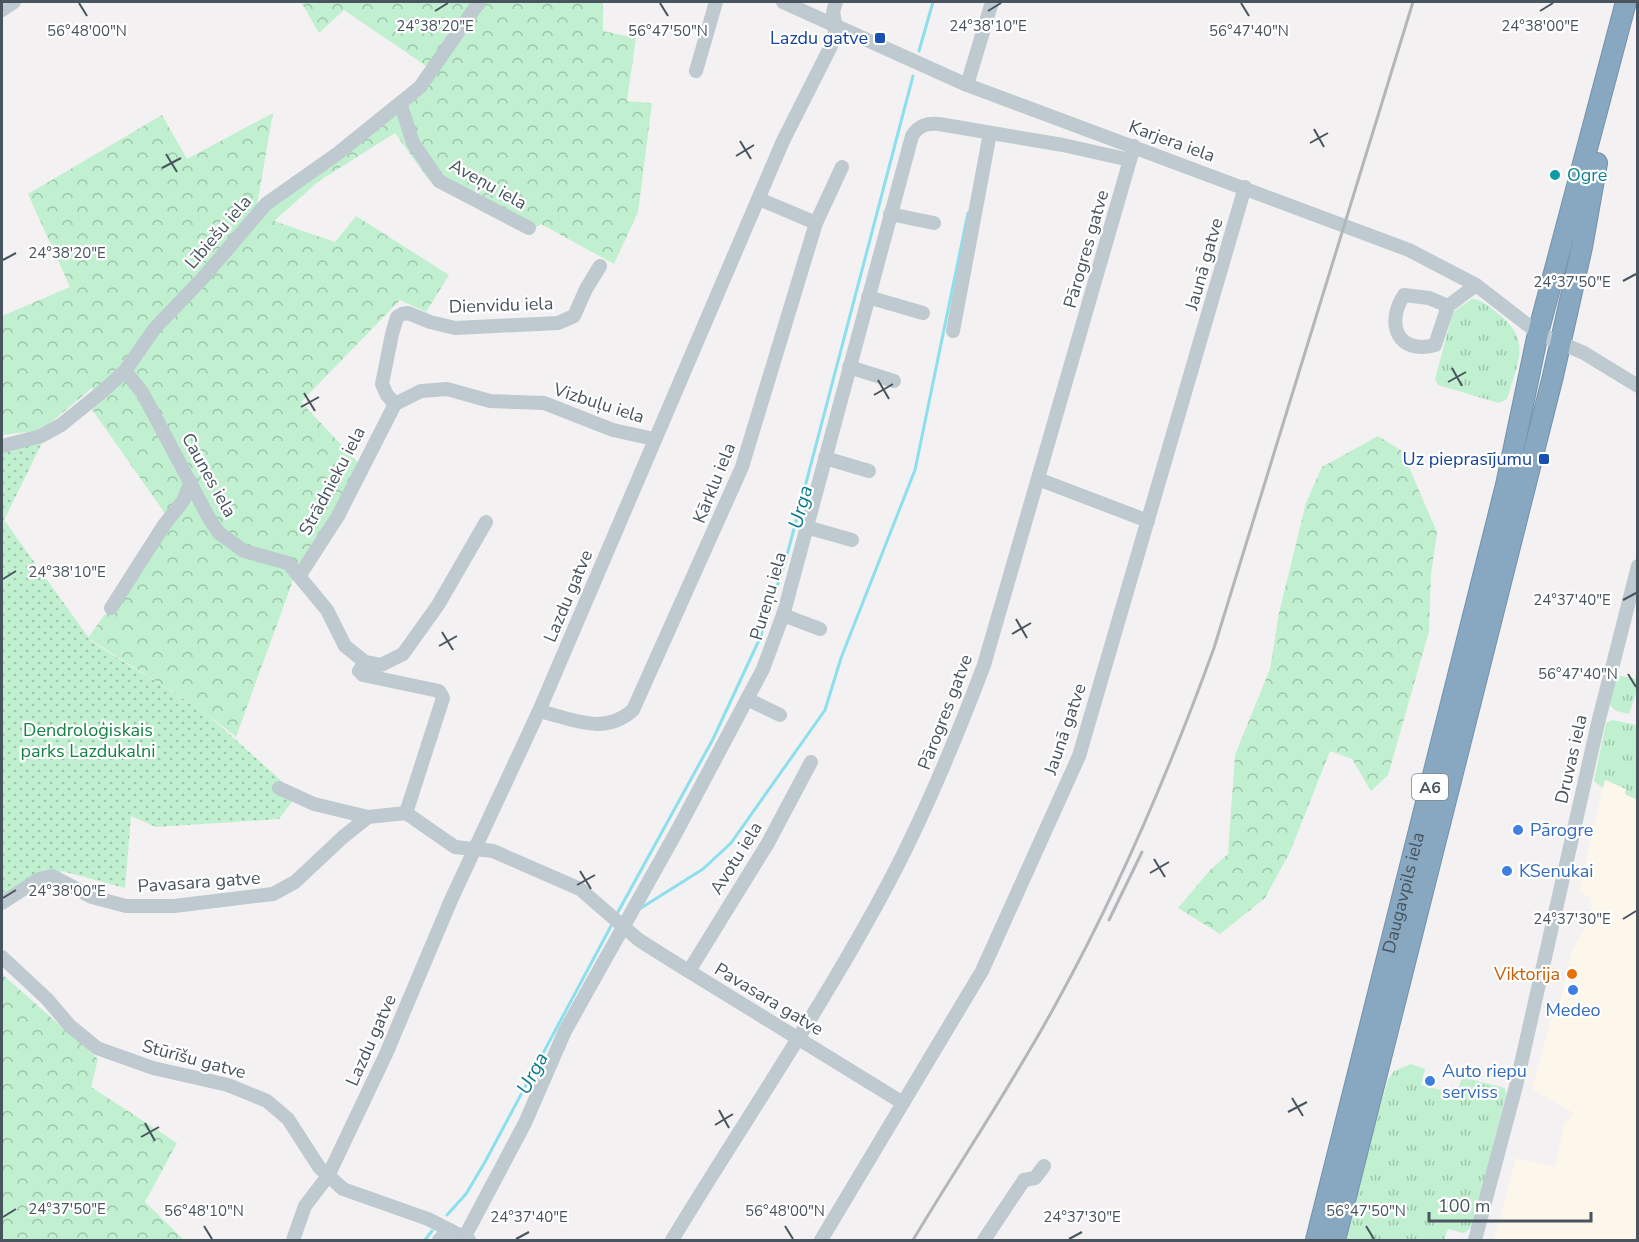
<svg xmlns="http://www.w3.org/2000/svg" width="1639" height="1242" viewBox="0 0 1639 1242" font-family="'Nunito Sans',sans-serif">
<defs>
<pattern id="grass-tufts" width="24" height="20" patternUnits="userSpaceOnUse" patternTransform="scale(1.5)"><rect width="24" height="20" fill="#c0f0cf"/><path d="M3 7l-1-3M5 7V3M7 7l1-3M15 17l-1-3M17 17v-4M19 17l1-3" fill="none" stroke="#9ec5ab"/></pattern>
<pattern id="forest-crowns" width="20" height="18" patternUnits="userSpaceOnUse" patternTransform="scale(1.5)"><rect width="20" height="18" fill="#c0f0cf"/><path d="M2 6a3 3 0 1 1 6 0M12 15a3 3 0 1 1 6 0" fill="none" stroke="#9ec5ab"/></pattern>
<pattern id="park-dots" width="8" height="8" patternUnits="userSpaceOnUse" patternTransform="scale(1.5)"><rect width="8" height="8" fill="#c0f0cf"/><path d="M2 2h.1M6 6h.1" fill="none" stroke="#9ec5ab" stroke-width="1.8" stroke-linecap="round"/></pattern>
</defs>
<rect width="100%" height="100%" fill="#f3f1f1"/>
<polygon fill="#fdf6eb" points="1605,779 1626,790 1625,794 1637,800 1637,1240 1494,1240 1516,1158 1555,1167 1564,1124 1574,1113 1532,1089 1555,1006 1559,1006 1573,949 1591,917 1591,898 1579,891"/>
<g fill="url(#grass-tufts)">
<path d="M1472 299C1483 300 1488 306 1496 312 1533 340 1518 361 1507 399L1499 403 1438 385 1435 379 1453 312Z"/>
<polygon points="1621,676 1637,679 1637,690 1629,714 1616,711 1610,705 1614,680"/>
<polygon points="1612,720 1637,725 1637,800 1625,794 1626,789 1605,780 1603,788 1594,781 1606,723"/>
<polygon points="1411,1064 1425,1069 1421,1085 1457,1094 1462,1077 1505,1088 1506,1095 1472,1227 1464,1233 1448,1229 1444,1240 1341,1240 1388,1080 1394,1071"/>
</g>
<g fill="url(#forest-crowns)">
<path d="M301 2H603V31L636 38 627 101 652 103 638 212 614 264 541 224 526 233 428 179 395 133 319 181 274 221 335 242 356 216 449 275 426 312 400 300 301 402 368 473 342 520 295 575 236 737 207 714 88 638 171 522 91 408 93 387 42 430 2 435V316L70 287 28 194 162 115 187 159 273 113 257 205C323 169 387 131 435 72L344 10 319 33Z"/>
<polygon points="1378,436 1402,451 1437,532 1431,574 1429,631 1388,775 1371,791 1352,759 1330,751 1290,852 1265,898 1220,934 1178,908 1211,869 1228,854 1235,755 1270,669 1279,613 1306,503 1322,467"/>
<polygon points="2,974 98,1059 91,1087 177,1143 145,1202 184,1240 2,1240"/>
</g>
<polygon fill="url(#park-dots)" points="43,441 4,520 91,641 207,714 297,795 279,819 156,827 131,816 125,888 62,871 2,907 2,448"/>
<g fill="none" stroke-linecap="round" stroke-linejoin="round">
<g stroke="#8cdfed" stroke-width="3">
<polyline points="919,51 933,2"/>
<polyline points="641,908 703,869 731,843 825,710 841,658 915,470 968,213"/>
<polyline points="618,912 713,739 760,638 786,559 913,76"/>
<polyline points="447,1215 466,1194 485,1162 611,926"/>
<polyline points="425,1240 432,1231"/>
</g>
<g stroke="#7392ab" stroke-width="22">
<g id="highway">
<path id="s1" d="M1316 1240 1506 485 1538 333 1626 2"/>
<polyline points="1335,1240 1553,376 1582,247 1597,163"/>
</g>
</g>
<g stroke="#bec9d0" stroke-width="14">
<polyline points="783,2 967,85 1409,250 1476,285 1538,333 1584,353 1638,386"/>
<polyline points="2,10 14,2"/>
<polyline points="836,28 833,12 836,2"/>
<polyline points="696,71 716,2"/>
<polyline points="967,85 992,2"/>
<polyline points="401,105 413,143 439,181 529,228"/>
<polyline points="759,199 816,223"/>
<polyline points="890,214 934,223"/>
<polyline points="868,297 923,313"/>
<path d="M1448 306 1435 345C1398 355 1385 324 1404 295L1429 298 1448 306 1476 285"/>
<polyline points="953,331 990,133"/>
<polyline points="849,367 894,381"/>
<polyline points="125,371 142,392 210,520 219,533 244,551 288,563 327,610 345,646 365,662 381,665 403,654 438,605 486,522"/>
<polyline points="395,404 387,395 382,384 392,334 397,317 402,314 408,313 430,322 455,328 558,323 574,316 586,289 600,266"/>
<polyline points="2,446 41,436 61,425 103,391 125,371 155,328 202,279 266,204 337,154 420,87 479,2"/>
<polyline points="825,458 869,471"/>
<polyline points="1038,479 1148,521"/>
<polyline points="806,527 852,540"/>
<polyline points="300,575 338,516 395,404 421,391 447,389 490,401 544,403 613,430 654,439"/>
<polyline points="111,608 164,525 183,501 191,482"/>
<polyline points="783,615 820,629"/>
<polyline points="365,662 359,671 363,675 439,691 443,698 406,813"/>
<polyline points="747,699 780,715"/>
<path d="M539 711C573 719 604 736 633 710L742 467 816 223 842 167"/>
<polyline points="279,788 314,804 368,817"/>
<polyline points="2,903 39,879 52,876 92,897 126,906 174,906 273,894 295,882 343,837 368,817 406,813 455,847 493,851 580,889 639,940 669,959 903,1103"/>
<polyline points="2,957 47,999 70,1026 97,1048 153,1068 228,1085 267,1101 288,1119 319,1167 343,1189 428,1219 469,1240"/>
<polyline points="689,971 768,843 811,762"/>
<path d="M464 1238 525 1123 565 1031 677 831 763 669 784 612 912 136C919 125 927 123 939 124L1063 145 1130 160"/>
<polyline points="293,1240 305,1206 328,1176 386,1054 451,900 539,711 783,141 831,46 836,28"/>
<polyline points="439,1240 450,1230"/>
<path d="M672 1240C744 1121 824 1005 889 882 926 812 956 739 984 665L1134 146"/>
<polyline points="821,1240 982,971 1079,756 1245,187"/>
<polyline points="984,1240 1024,1180 1035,1178 1044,1166"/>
<polyline points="1475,1240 1516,1086 1598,723 1638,566"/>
</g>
<use href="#highway" stroke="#88a7c0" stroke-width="20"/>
<g stroke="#b3b6bb" stroke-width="3">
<polyline points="1109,920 1142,852"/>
<path d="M913 1240C961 1160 1014 1082 1058 1000 1120 887 1170 769 1214 648L1413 2"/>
</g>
</g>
<path fill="none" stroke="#48555f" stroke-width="2" d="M79 3 87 16M660 3 668 16M1241 3 1249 16M435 11 448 3M988 11 1001 3M1540 11 1553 3M1314 129 1324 147M740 141 751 159M1310 143 1328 133M166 154 177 172M736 156 754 145M162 168 181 158M3 260 16 253M1623 281 1636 274M1452 368 1462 386M878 380 889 399M1448 382 1466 372M304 393 315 411M874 395 893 384M301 407 319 397M3 579 16 571M1623 600 1636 593M1016 619 1027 638M442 632 453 650M1012 634 1031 623M439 646 457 636M1628 674 1636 687M1154 859 1165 877M580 871 591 889M1150 873 1169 862M577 885 595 875M3 898 16 890M1623 919 1636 911M1292 1098 1303 1116M719 1110 729 1128M1288 1112 1307 1102M145 1123 155 1141M715 1125 733 1114M141 1137 159 1127M3 1217 16 1209M204 1226 212 1239M785 1226 793 1239M1366 1226 1374 1239M516 1239 529 1232M1069 1239 1082 1232"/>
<g fill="#1a4fb4" stroke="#fff" stroke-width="2">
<rect x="874" y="32" width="12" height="12" rx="3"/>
<rect x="1538" y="453" width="12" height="12" rx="3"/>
</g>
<circle fill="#0f9aa8" stroke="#fff" stroke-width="2" cx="1555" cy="175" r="6"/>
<g fill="#3f7fe0" stroke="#fff" stroke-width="2">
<circle cx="1518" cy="830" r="6"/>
<circle cx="1507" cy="871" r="6"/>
<circle cx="1573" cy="990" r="6"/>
<circle cx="1430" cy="1081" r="6"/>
</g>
<circle fill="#e8710a" stroke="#fff" stroke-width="2" cx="1572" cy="974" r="6"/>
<g text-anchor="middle" stroke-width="4.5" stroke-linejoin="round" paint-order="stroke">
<rect fill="#fff" stroke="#7f888f" stroke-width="1.5" x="1412" y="774" width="36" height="26" rx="4.5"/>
<g font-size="16" font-weight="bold" fill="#48555f">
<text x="1430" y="793">A6</text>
</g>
<g font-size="18" fill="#164399" stroke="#fff" text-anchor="end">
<text x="868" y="44">Lazdu gatve</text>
<text x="1532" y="465">Uz pieprasījumu</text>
</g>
<g font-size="18" fill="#48555f" stroke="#fff">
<text transform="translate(1172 141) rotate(20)" y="6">Karjera iela</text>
<text transform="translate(488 184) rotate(29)" y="6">Aveņu iela</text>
<text transform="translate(218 232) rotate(-49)" y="6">Lībiešu iela</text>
<text transform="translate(1086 249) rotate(-74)" y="6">Pārogres gatve</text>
<text transform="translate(1204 264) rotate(-74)" y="6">Jaunā gatve</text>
<text transform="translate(501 305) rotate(-2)" y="6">Dienvidu iela</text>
<text transform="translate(599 403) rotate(18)" y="6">Vizbuļu iela</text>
<text transform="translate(209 475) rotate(61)" y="6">Caunes iela</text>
<text transform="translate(332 481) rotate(-62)" y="6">Strādnieku iela</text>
<text transform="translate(714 483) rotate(-68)" y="6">Kārklu iela</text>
<text transform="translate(568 596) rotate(-67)" y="6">Lazdu gatve</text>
<text transform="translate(768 596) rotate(-74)" y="6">Pureņu iela</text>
<text transform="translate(945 712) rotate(-69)" y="6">Pārogres gatve</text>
<text transform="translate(1065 729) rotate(-71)" y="6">Jaunā gatve</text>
<text transform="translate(1571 759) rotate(-77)" y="6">Druvas iela</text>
<text transform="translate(736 858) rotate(-58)" y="6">Avotu iela</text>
<text transform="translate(199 882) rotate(-4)" y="6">Pavasara gatve</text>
<text dy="6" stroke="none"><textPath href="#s1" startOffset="358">Daugavpils iela</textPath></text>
<text transform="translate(769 999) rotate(31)" y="6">Pavasara gatve</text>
<text transform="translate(371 1040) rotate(-66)" y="6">Lazdu gatve</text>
<text transform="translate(194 1059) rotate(15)" y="6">Stūrīšu gatve</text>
</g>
<g font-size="18" fill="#0d838f" stroke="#fff" text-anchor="start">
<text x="1567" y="181">Ogre</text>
</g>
<g font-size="18" fill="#168246" stroke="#fff">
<text x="88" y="736">Dendroloģiskais<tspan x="88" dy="21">parks Lazdukalni</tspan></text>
</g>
<g font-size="18" fill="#366cbe" stroke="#fff" text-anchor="start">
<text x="1530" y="836">Pārogre</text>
<text x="1519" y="877">KSenukai</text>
<text x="1573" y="1016" text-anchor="middle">Medeo</text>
<text x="1442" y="1077">Auto riepu<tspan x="1442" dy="21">serviss</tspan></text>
</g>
<g font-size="18" fill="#c56008" stroke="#fff" text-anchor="end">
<text x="1560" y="980">Viktorija</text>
</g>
<g font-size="20" font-style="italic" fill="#0c7c8f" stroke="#fff">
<text transform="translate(800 507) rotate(-75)" y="7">Urga</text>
<text transform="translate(532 1073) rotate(-62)" y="7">Urga</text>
</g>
</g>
<g font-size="15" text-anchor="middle" fill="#48555f" stroke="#fff" stroke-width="4.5" stroke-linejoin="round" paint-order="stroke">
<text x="435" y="31">24°38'20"E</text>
<text x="988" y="31">24°38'10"E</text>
<text x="1540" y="31">24°38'00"E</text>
<text x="87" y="36">56°48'00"N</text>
<text x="1249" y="36">56°47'40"N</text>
<text x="668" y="36">56°47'50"N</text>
<text x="67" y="258">24°38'20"E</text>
<text x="1572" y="287">24°37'50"E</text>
<text x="67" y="577">24°38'10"E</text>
<text x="1572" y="605">24°37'40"E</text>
<text x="1578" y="679">56°47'40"N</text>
<text x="67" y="896">24°38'00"E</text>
<text x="1572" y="924">24°37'30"E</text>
<text x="67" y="1214">24°37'50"E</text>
<text x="204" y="1216">56°48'10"N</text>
<text x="785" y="1216">56°48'00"N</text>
<text x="1366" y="1216">56°47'50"N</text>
<text x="529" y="1222">24°37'40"E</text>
<text x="1082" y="1222">24°37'30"E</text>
</g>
<rect width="1639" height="1242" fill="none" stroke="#48555f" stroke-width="6"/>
<path d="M1429 1212v9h162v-9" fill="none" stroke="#48555f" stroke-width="3"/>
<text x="1438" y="1212" font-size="18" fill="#48555f" stroke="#ffffff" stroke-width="4.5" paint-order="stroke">100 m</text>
</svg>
